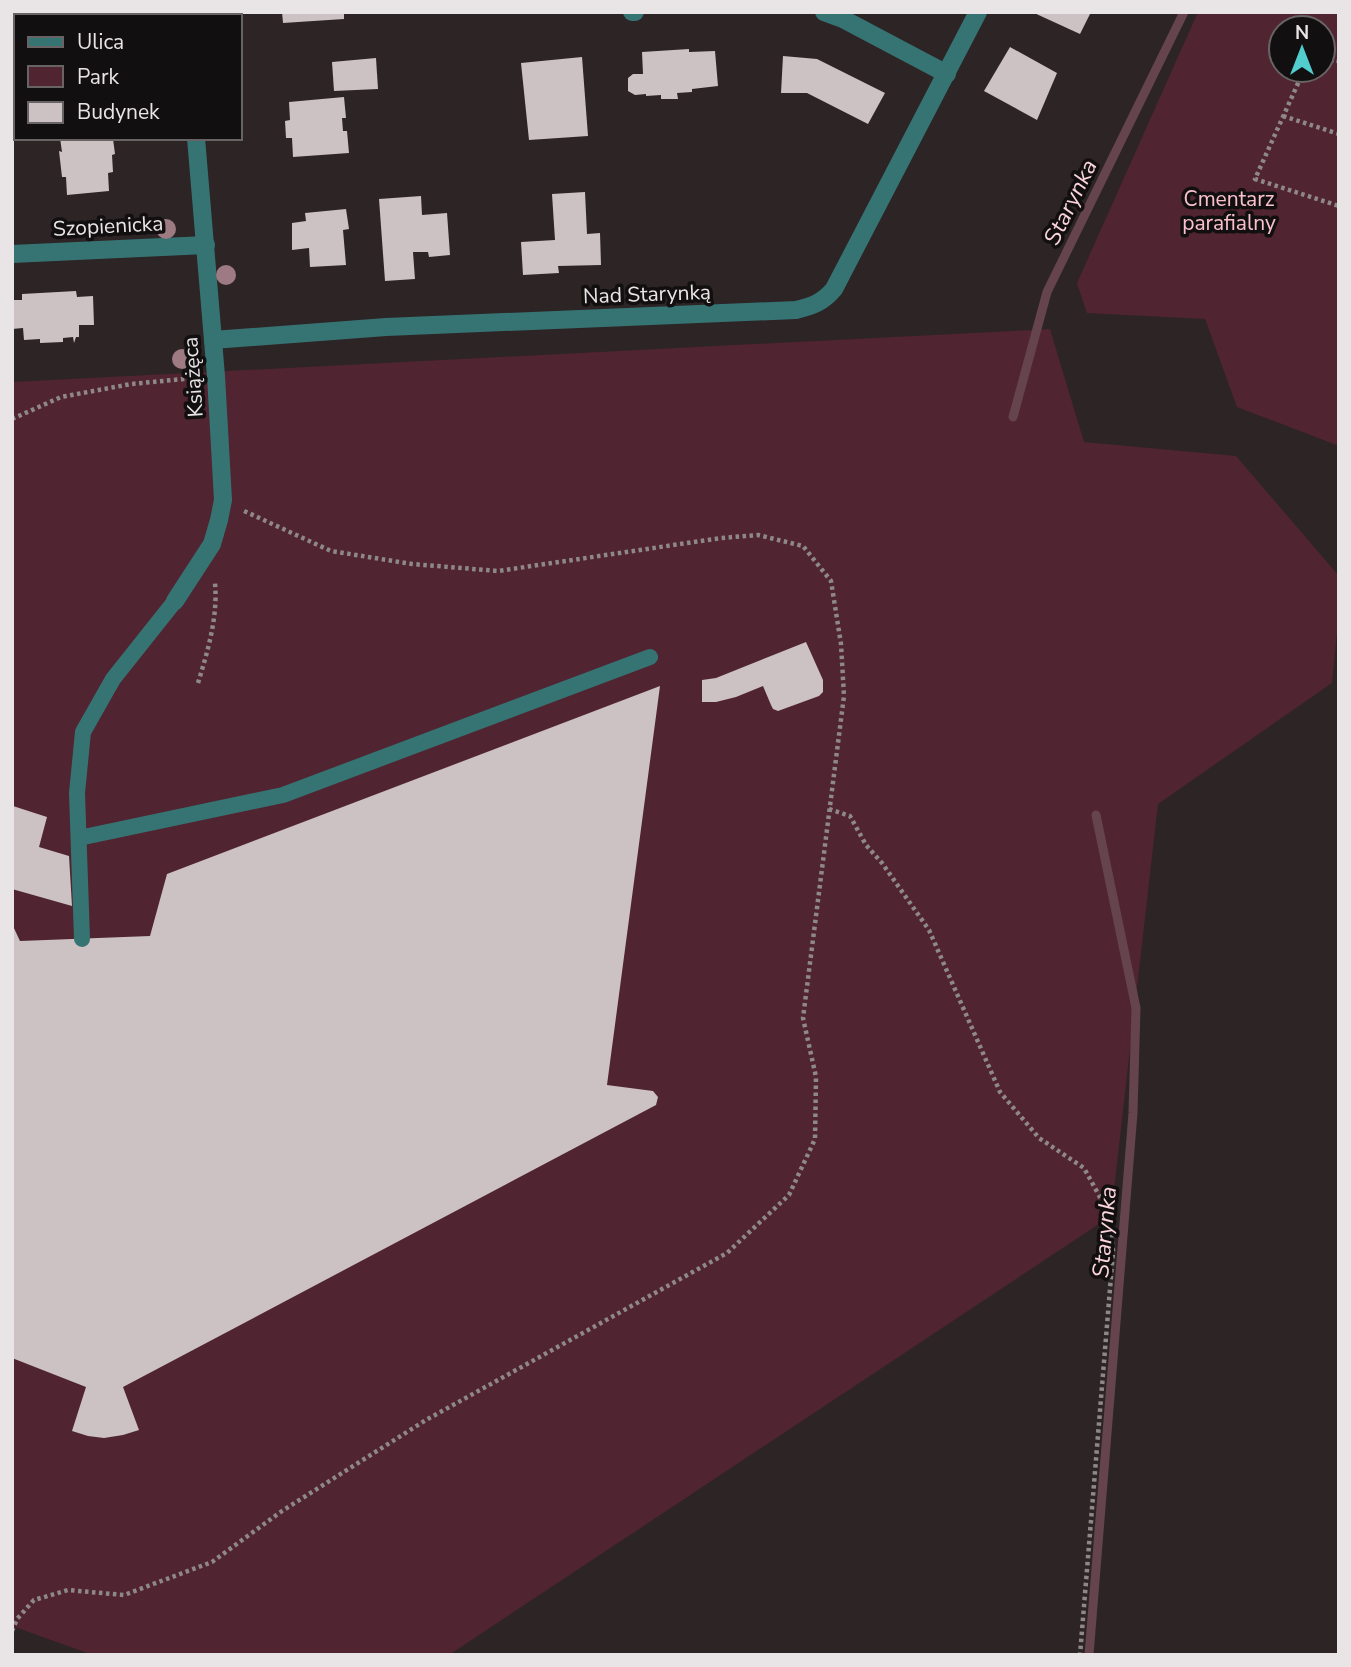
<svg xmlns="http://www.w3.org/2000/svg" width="1351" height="1667" viewBox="0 0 1351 1667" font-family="'Nunito Sans',sans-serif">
<rect width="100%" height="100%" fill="#2d2426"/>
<g fill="#502430" fill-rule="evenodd">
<path d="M1198 12H1339V446L1237 407 1205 319 1087 313 1077 283ZM1281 28H1323V70H1281Z"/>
<polygon points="1050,329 1084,442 1236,456 1339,576 1339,613 1332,683 1158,804 1111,1216 449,1655 93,1655 12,1626 12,382"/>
</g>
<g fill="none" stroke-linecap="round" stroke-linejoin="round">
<g stroke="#65444e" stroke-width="9">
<polyline points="1013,417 1047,292 1184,12"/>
<polyline points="1089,1655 1133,1113 1136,1008 1096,815"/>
</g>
</g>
<g fill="#ccc1c3">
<rect x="50" y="12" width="51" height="4"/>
<polygon points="282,12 344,12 344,19 283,23"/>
<polygon points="1032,12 1091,12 1080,34"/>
<polygon points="1010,47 1057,73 1037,120 984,91"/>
<polygon points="689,49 689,52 715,51 718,86 692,89 692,92 677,93 678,99 661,99 661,95 646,96 646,94 635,95 628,91 628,78 633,74 643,74 642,52"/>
<polygon points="783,56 817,59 885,93 868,124 807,93 781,93"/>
<polygon points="582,57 588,136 529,140 521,63"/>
<polygon points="376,58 378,89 334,91 332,62"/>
<polygon points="344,97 346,118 342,118 343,131 347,131 349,153 293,157 292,138 286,138 285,121 290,120 289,102"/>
<polygon points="60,138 113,139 115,154 112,155 113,172 108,173 109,191 67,195 66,177 62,177 59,151 62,152"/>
<polygon points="585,192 587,234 600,233 601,265 558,266 559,273 523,275 521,242 555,240 552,194"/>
<polygon points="421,196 422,215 447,213 450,255 429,257 428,252 413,252 415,279 385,281 379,199"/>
<polygon points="346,209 349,229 343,230 346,265 310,267 309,248 292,250 292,223 306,221 305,213"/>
<polygon points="76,291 77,297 93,296 94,325 79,325 79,337 76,337 74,343 73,337 63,338 63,342 40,343 40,339 24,340 23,328 12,329 12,300 22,300 22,294"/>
<polygon points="806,642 823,680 823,692 819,696 778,711 773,709 771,705 763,686 736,697 716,702 702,702 702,680 716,678"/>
<polygon points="660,686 607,1085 653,1091 658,1097 656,1105 123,1387 139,1430 123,1435 104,1438 88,1436 72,1431 86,1387 12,1358 12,924 20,941 150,936 167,874"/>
<polygon points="13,806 47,817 39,847 69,856 72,906 12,889"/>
</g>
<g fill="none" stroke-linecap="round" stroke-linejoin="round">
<g stroke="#8f888a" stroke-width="4.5" stroke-dasharray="3.5 3.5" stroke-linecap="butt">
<polyline points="1323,63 1334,60 1339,61"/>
<polyline points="1304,70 1255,179 1339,206"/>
<polyline points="1283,116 1339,134"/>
<polyline points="12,419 61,397 131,384 194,378"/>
<path d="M198 683C208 650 218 617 215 583"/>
<polyline points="829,809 850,816 866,845 882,863 929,930 1000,1092 1039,1138 1084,1168 1107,1210 1112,1226 1113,1252 1080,1655"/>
<polyline points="12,1631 17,1619 34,1600 68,1590 124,1595 212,1562 282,1511 426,1420 727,1253 789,1195 815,1139 816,1077 803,1018 844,696 841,644 831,581 803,546 758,535 721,538 498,571 412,564 331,551 242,510"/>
</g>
<g stroke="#367474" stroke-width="16">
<polyline points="79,838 283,795 650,657"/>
<polyline points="82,939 77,793 83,732 113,679 175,601"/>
</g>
<g stroke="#367474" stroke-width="18">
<polyline points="185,12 185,16"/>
<polyline points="632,12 635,12"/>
<polyline points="824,12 843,19 947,74"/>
<polyline points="12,254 206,245"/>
<path d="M213 340 386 327 796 310C813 306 823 302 834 289L978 12"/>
<polyline points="175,601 212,544 219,520 223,500 216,376 196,138"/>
</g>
</g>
<g fill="#9e7a82">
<circle cx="166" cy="229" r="10"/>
<circle cx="226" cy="275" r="10"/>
<circle cx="182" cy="359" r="10"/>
</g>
<g text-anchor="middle" stroke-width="7" stroke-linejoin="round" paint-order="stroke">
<g font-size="21" fill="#fac1cd" stroke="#120f10">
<text x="1229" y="206">Cmentarz<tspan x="1229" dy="24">parafialny</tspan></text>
</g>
<g font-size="21" fill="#e9e4e5" stroke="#120f10">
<text transform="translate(108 226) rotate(-3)" y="7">Szopienicka</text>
<text transform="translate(647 294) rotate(-2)" y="7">Nad Starynką</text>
<text transform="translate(193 377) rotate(-94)" y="7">Książęca</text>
</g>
<g font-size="23" font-style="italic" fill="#fbd4dc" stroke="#120f10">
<text transform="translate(1070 202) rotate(-64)" y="8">Starynka</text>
<text transform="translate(1104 1232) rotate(-85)" y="8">Starynka</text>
</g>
</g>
<rect width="1351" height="1667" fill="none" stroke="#e9e4e5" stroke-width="28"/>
<rect x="14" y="14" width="228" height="126" fill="#120f10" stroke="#686465" stroke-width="2"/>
<rect x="28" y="37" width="35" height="10" fill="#367474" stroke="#686465" stroke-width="2"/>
<text x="77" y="49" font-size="21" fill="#e9e4e5">Ulica</text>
<rect x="28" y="66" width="35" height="21" fill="#502430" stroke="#686465" stroke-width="2"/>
<text x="77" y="84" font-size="21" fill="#e9e4e5">Park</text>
<rect x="28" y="102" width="35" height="21" fill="#ccc1c3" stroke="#686465" stroke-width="2"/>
<text x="77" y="119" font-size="21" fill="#e9e4e5">Budynek</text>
<g transform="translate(1302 49)"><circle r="33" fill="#120f10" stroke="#686465" stroke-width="2"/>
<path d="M0-5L12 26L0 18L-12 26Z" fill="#52cdcd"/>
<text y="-10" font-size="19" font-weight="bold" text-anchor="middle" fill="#e9e4e5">N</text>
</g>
</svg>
